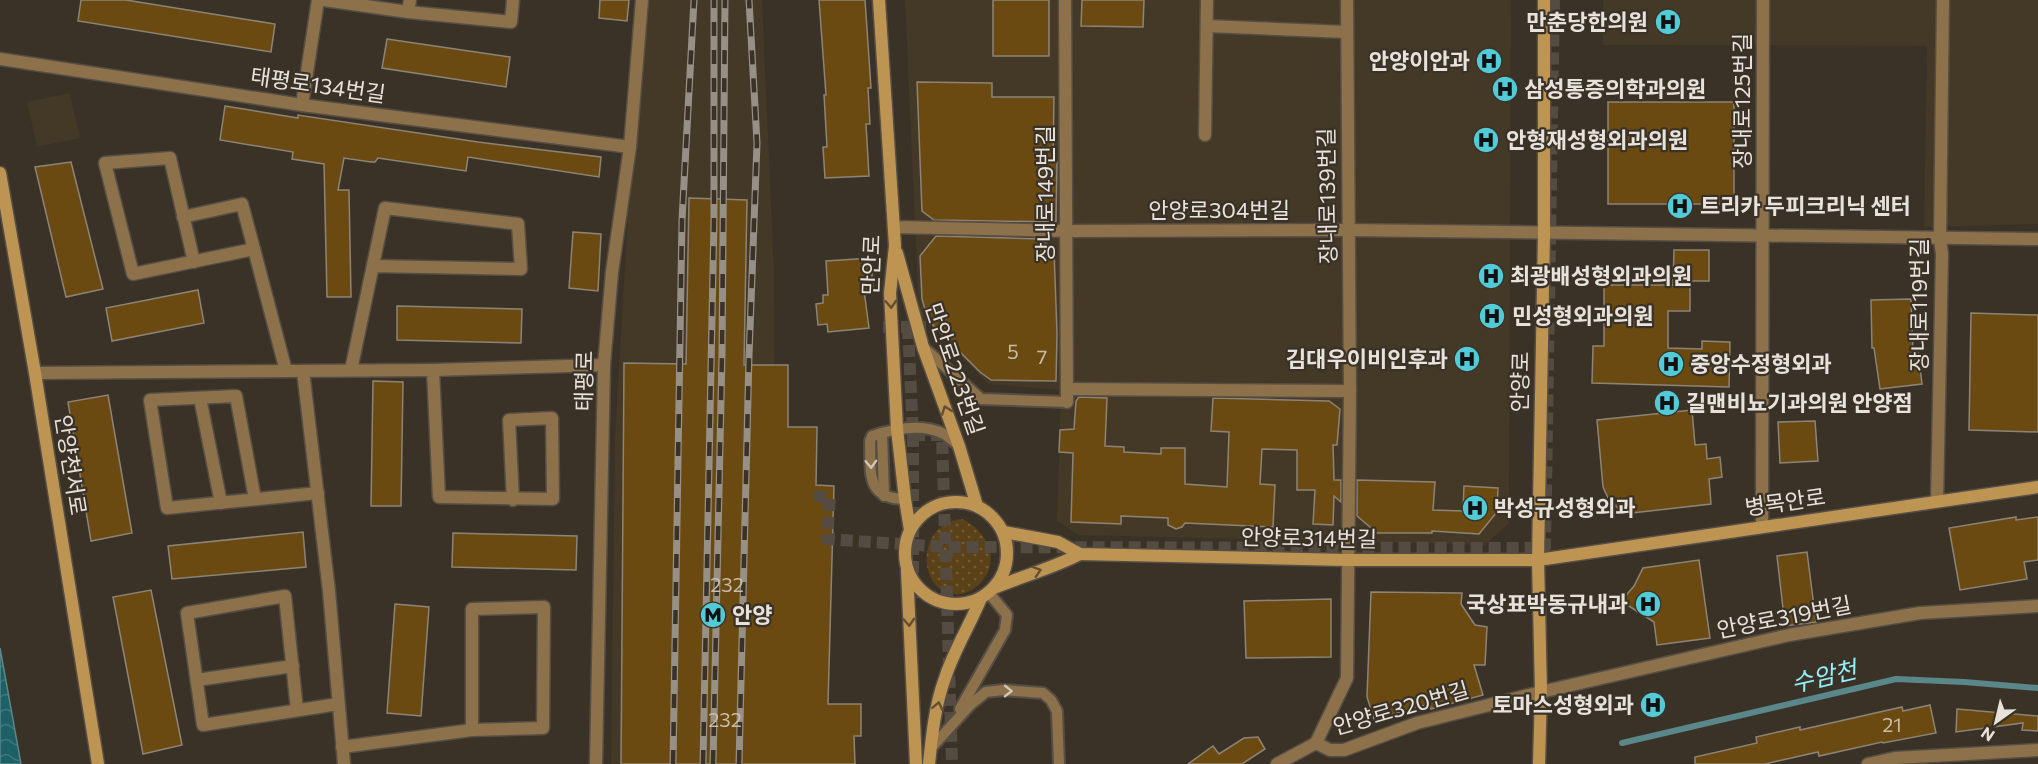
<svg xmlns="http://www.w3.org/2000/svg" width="2038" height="764" viewBox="0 0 2038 764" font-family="Commissioner,'Noto Sans KR',sans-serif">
<defs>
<pattern id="grass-dots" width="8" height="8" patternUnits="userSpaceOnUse" patternTransform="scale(1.5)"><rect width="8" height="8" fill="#5b4117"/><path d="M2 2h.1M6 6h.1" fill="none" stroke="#735c38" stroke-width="1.8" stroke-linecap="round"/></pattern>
<pattern id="water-waves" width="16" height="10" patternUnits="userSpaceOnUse" patternTransform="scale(1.5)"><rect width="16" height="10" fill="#1d6066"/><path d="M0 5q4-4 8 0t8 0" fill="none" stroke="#3e767b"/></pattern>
</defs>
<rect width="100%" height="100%" fill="#3a3227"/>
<g fill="#443827">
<polygon points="645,0 762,0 774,271 776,764 611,764 615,437 635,96"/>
<polygon points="905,0 1511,0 1509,523 1485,545 1079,535 1057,521 1061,390 988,384 919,313"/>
<polygon points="1603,0 2038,0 2038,224 1924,227 1927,46 1603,45"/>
<polygon points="70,93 80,138 37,147 27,102"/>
</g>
<path fill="url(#grass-dots)" d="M962 519C985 529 1000 557 984 579 978 587 970 592 961 594 917 599 913 523 962 519Z"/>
<polygon fill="url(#water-waves)" stroke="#5a8789" stroke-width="1.5" points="0,648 21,764 0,764"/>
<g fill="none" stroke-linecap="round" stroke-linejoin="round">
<polyline stroke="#5a8789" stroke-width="6" points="1622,743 1896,679 1964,682 2038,688"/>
</g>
<g fill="#6a4a11" stroke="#8d8477" stroke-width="1.5">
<polygon points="81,0 126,0 275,24 271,52 78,21"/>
<polygon points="600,0 629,0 627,21 599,18"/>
<polygon points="819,0 865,0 871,88 868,88 870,124 866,124 869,176 825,178 823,147 827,147 824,95 826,95"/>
<rect x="993" y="0" width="56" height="56"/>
<polygon points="1082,0 1144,0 1143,27 1081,26"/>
<polygon points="387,39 510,57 506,87 382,68"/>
<polygon points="917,82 992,83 992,97 1054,97 1053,162 1057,162 1056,222 934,220 922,211"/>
<rect x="1608" y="102" width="126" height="102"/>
<polygon points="225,106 298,118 298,115 478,142 601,157 599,177 468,157 466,171 378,158 375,162 371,162 344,158 338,190 349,190 351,297 327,297 324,164 292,159 293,152 220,140"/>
<polygon points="71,162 103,289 66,297 35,167"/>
<polygon points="689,198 747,200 744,365 788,365 788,427 817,427 816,485 834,486 828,704 861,704 861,736 854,736 855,764 621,764 624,363 686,364"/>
<polygon points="573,232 601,234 598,291 569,288"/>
<polygon points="936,236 1041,239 1054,250 1057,333 1056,381 991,380 980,372 928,320 922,299 920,256"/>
<polygon points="1674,250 1709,250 1709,281 1690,281 1690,311 1668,311 1668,348 1702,349 1702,341 1730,342 1729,387 1592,383 1593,346 1604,346 1604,285 1673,285"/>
<polygon points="871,258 873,290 864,290 869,328 828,332 827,324 818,325 816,304 823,303 823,295 828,295 826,261"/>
<polygon points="198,290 204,323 112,341 106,308"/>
<polygon points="1911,299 1913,352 1918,352 1922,384 1880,389 1874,348 1872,348 1871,300"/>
<polygon points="397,306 522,309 521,343 397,340"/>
<polygon points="1971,313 2038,315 2038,432 1969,430"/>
<polygon points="373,381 403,382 401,506 371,506"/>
<polygon points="108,395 132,533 91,541 68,402"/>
<polygon points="1079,397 1107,398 1105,446 1124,447 1124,452 1161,454 1161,448 1185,448 1185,484 1227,487 1229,432 1211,431 1213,398 1329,401 1340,409 1337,445 1333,445 1334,480 1341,480 1341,502 1334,496 1333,525 1313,524 1315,490 1297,490 1297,450 1262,449 1260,484 1275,485 1273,527 1185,523 1182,527 1176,529 1168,525 1168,518 1121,516 1121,524 1071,522 1073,453 1059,452 1060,430 1074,429 1076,401"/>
<polygon points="1692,410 1695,445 1706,444 1707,459 1720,457 1722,477 1709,479 1711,504 1632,513 1618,508 1609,500 1603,487 1597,420"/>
<polygon points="1815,421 1818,461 1780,463 1778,422"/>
<polygon points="1357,480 1435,482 1433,510 1463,511 1464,486 1498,488 1497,512 1479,534 1432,531 1432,533 1377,533 1357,516"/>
<polygon points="2016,517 2016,520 2038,517 2038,560 2024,562 2027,579 1960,590 1949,528"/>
<polygon points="303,532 306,567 172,579 168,546"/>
<polygon points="453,533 577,536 576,570 452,567"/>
<polygon points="1807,552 1816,622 1785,626 1777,556"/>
<polygon points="1699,560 1710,638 1657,645 1654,622 1621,601 1634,586 1643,568"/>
<polygon points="151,590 182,745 143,754 113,597"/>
<polygon points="1371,592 1462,593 1461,604 1475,625 1487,627 1485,665 1474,665 1483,695 1431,709 1430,704 1374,719 1367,697"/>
<polygon points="1331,599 1331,657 1246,658 1244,601"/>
<polygon points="395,604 429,607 421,716 387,713"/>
<polygon points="1930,705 1936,733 1883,743 1882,742 1819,756 1818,752 1765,764 1695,764 1695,757 1757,743 1756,737 1800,727 1800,730 1902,707 1903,711"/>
<polygon points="1957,709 2038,716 2038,731 2022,730 2023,723 1956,732"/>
<polygon points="1258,737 1265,749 1242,764 1188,764 1213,746 1219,754 1244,738"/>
</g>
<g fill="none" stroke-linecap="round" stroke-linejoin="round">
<g stroke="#544c42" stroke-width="12" stroke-dasharray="12 6" stroke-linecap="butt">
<polyline points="883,327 926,327"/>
<polyline points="908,327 913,435 913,598"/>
<polyline points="913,435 942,435 952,764"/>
<polyline points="814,496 830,497 827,539 945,547 1545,548 1554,0"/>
</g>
<g stroke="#564e44" stroke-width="14">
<g id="lane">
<polyline points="923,347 981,399 1067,402"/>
<polyline points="882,433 884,496"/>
<path d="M905 499C865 499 871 471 870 441L872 436C893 429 923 423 944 434 949 437 954 442 959 446"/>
<polyline points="960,709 1005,630 1007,615 989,593"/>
<polyline points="931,748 971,704 986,692 1003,690 1043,693 1051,700 1057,711 1059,764"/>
</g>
</g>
<g stroke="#564e44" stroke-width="15">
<g id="street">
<polyline points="324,0 408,12 511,22 513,0"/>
<polyline points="1065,0 1067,402"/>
<polyline points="408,12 410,0"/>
<polyline points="1207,26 1346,32"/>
<polyline points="0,59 302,105 630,147"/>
<polyline points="302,105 318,0"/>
<polyline points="1205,135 1207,0"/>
<polyline points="183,217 242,204 254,249"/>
<polyline points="894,227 1067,231 1349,230 2038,239"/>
<polyline points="194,262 170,158 105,163 133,274 254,249 286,371"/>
<polyline points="351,370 385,208 518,224 521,269 373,266"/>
<polyline points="433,370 439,497 553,499 552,418 509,420 513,500"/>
<polyline points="303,371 329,591 344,764"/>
<polyline points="35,373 433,370 604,365"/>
<polyline points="1068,389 1350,391"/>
<polyline points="200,398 221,503"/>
<polyline points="255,499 236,396 150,400 167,508 318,493"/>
<polyline points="1937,501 1942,254 1940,239 1943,0"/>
<polyline points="1762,526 1763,0"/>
<polyline points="197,680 293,666"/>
<polyline points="297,710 285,596 187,613 203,725 338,704"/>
<polyline points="1316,743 1347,678 1350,391 1347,0"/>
<polyline points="342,747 472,730 543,728 544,607 472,609 472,730"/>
<polyline points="596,764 604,365 612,272 630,147 642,0"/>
<polyline points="1277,764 1316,743 1330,750 1344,750 1417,723 1541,692 1789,635 1920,613 2038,606"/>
<polyline points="1868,764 1895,758 2038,750"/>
</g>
</g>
<g stroke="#564e44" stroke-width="15">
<g id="secondary">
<polyline points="879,0 895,246 890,293 897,429 905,499 910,530"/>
<polyline points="0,173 35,373 98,764"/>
<polyline points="897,253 923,347 959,446 977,506"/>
<circle cx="956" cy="553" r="51"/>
<polyline points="1004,532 1058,542 1080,554 1347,560 1538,560 2038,487"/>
<polyline points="907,571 916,764"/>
<path d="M994 588C1023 576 1053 568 1080 554"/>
<path d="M929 764C932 735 935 705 945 678 954 650 970 625 981 598"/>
<polyline points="1539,764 1541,692 1538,560 1544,233 1544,0"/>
</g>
</g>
<use href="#lane" stroke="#8c714a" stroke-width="10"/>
<use href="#street" stroke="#8c714a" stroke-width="12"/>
<use href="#secondary" stroke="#be9453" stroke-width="12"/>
<g stroke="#969087" stroke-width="7">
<g id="rail">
<polyline points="673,764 682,220 694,0"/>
<polyline points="703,764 714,219 714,0"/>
<polyline points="713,764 722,355 725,0"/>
<polyline points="739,764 749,356 757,143 749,0"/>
</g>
</g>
<use href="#rail" stroke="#3a3227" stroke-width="4.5" stroke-dasharray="14" stroke-linecap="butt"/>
</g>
<defs><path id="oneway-chevron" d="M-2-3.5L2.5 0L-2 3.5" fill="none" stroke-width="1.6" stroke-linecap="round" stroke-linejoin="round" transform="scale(1.5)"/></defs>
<g stroke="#624f34">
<use href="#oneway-chevron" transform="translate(891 304) rotate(87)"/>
<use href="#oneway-chevron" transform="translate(946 410) rotate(-110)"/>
<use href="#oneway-chevron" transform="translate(1037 571) rotate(-18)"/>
<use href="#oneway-chevron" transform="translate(909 622) rotate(87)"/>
<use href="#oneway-chevron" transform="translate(938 706) rotate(-78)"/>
</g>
<g stroke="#d0c6b7">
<use href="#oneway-chevron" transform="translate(871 464) rotate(88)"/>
<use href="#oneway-chevron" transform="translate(1008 691) rotate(1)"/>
</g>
<defs>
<g id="hospital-disc" transform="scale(1.35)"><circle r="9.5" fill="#52cbd7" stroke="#3a3227"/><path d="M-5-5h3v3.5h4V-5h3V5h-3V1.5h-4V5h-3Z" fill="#111"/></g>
<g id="metro-disc" transform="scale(1.35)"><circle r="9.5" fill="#52cbd7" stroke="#3a3227"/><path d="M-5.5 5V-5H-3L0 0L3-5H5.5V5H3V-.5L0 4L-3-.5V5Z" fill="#111"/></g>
</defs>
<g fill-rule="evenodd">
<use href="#hospital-disc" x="1668" y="22"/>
<use href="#hospital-disc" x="1489" y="61"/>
<use href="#hospital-disc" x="1505" y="89"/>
<use href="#hospital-disc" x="1486" y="140"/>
<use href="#hospital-disc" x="1680" y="206"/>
<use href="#hospital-disc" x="1491" y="276"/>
<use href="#hospital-disc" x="1492" y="316"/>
<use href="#hospital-disc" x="1467" y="359"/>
<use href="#hospital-disc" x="1671" y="364"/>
<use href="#hospital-disc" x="1667" y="403"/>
<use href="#hospital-disc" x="1475" y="508"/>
<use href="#hospital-disc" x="1648" y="604"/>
<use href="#metro-disc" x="713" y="615"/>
<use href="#hospital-disc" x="1653" y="705"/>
</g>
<g text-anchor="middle" stroke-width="4.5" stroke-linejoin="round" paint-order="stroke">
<g font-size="20" fill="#c8bca8">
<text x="1013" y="359">5</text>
<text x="1042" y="364">7</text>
<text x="727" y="592">232</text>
<text x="725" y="727">232</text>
<text x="1892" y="732">21</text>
</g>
<g font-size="22" font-weight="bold" fill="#e7e2db" stroke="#3a3227" text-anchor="start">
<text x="1648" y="30" text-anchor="end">만춘당한의원</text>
<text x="1470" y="69" text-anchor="end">안양이안과</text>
<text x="1524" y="97">삼성통증의학과의원</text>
<text x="1506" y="148">안형재성형외과의원</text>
<text x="1700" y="214">트리카 두피크리닉 센터</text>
<text x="1510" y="284">최광배성형외과의원</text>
<text x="1512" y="324">민성형외과의원</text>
<text x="1448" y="367" text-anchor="end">김대우이비인후과</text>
<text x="1690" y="372">중앙수정형외과</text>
<text x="1686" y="411">길맨비뇨기과의원 안양점</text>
<text x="1494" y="516">박성규성형외과</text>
<text x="1628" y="612" text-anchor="end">국상표박동규내과</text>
<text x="732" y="623">안양</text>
<text x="1634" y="713" text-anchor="end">토마스성형외과</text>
</g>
<g font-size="22" fill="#e7e2db" stroke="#3a3227">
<text transform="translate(318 85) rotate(8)" y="8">태평로134번길</text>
<text transform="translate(1742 101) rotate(-90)" y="8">장내로125번길</text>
<text transform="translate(1045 194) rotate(-90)" y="8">장내로149번길</text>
<text transform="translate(1327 196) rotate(-91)" y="8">장내로139번길</text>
<text x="1219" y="218">안양로304번길</text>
<text transform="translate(871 265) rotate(-88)" y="8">만안로</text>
<text transform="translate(1919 305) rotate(-90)" y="8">장내로119번길</text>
<text transform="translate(955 369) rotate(71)" y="8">만안로223번길</text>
<text transform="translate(584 381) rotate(-89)" y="8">태평로</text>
<text transform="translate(1520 382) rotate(-89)" y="8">안양로</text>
<text transform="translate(71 465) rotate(81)" y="8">안양천서로</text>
<text transform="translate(1785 502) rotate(-8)" y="8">병목안로</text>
<text transform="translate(1309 538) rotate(1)" y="8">안양로314번길</text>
<text transform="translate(1784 617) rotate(-11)" y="8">안양로319번길</text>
<text transform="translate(1401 708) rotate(-16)" y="8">안양로320번길</text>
</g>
<g font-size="24" font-style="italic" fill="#92f0f9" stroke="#3a3227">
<text transform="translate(1824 677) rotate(-13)" y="8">수암천</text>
</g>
</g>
<g transform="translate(1996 722) rotate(214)" stroke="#3a3227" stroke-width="4.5" paint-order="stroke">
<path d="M0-4.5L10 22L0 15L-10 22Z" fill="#e7e2db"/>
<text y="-9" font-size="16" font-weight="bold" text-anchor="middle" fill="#e7e2db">N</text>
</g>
</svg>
